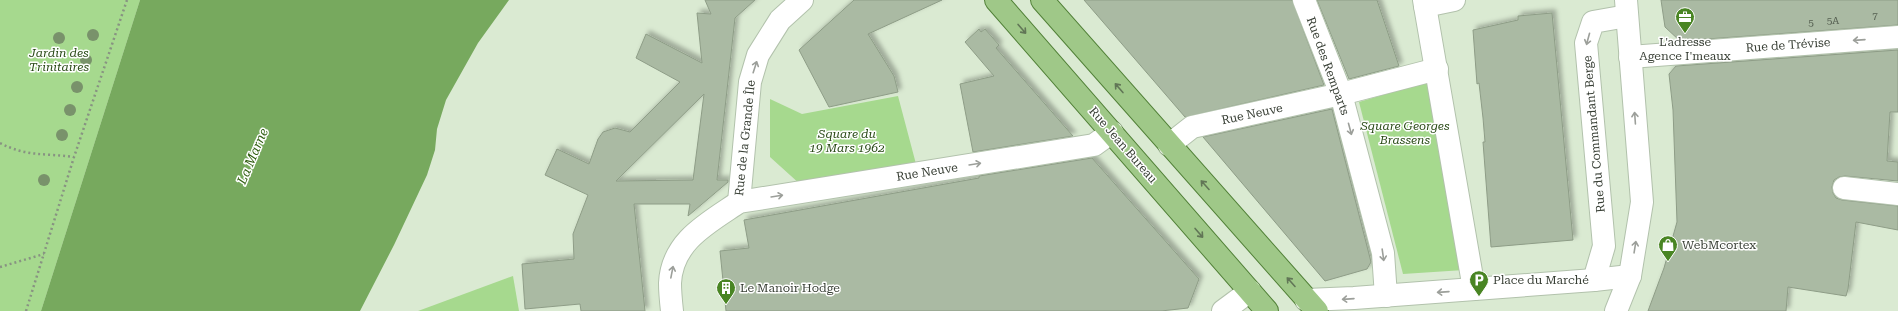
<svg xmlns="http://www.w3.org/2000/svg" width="1898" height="311" viewBox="0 0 1898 311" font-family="'Roboto Serif',serif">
<defs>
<filter id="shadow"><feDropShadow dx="3.5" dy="-3.5" stdDeviation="2" flood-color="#0004"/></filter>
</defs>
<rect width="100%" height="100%" fill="#daead2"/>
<g fill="#a6d98e">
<polygon points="0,0 140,0 41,311 0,311"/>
<polygon points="1433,80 1464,270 1403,274 1359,102"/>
<polygon points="898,96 916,164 801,185 770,157 770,99 802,114"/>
<polygon points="513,276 519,311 418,311"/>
</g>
<polygon fill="#77a95e" points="140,0 509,0 478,43 446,100 437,129 435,150 427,175 394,245 360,311 41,311"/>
<g fill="#aabaa3" stroke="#8e9d87" fill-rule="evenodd" filter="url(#shadow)">
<path d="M705 0H755L735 18 717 180H728V182L688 216 690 204H634L645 311H581L580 304 525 309 522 264 574 259 573 234 588 195 545 175 557 149 589 164 598 139 603 132 615 128 630 132 680 82 636 58 646 34 702 63 697 13 711 14ZM704 94 693 180 616 181Z"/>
<polygon points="854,0 942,0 868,34 894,76 898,92 829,107 799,50"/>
<polygon points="1084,0 1292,0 1324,85 1185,117"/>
<polygon points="1317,0 1377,0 1399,66 1349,79"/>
<polygon points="1661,0 1898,0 1898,25 1680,41 1665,27"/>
<polygon points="1552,13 1573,240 1491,247 1483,142 1485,142 1483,118 1479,83 1477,84 1473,30 1518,20 1518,16"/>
<polygon points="979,29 981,32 985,29 999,45 996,48 1073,136 973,152 960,84 994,76 965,42"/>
<polygon points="1898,50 1898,112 1890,112 1887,161 1898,162 1898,181 1845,176 1839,177 1834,180 1832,187 1833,193 1836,198 1842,200 1898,206 1898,230 1856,222 1848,289 1846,296 1788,287 1786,311 1648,311 1664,268 1677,222 1673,110 1669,74 1676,66"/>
<polygon points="1332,109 1371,262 1367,269 1325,281 1203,137"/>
<polygon points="1092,158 1199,279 1188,308 1161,311 726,311 720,251 749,248 744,220 979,178 979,176"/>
</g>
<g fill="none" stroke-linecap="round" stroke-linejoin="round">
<g stroke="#b2c2ac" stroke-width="24">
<g id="minor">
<polyline points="1304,0 1341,94 1383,253 1386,296"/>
<polyline points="1424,0 1425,6 1454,0"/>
<polyline points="1425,6 1474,289"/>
<polyline points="1630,57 1898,37"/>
<polyline points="1169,145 1192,127 1341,94 1437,69"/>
<polyline points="1844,188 1898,194"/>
<polyline points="739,202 750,82 758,55 780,20 802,0"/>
<polyline points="1594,280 1604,246 1586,43 1593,22 1627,16"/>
<polyline points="1306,300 1354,298 1594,280 1630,276"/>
<path d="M672 311C671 302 670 292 670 283 672 241 708 223 739 202L1094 145 1112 132"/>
<polyline points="1223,311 1250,291"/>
<polyline points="1616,311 1630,276 1642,202 1626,0"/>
</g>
</g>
<g stroke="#518037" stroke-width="24">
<g id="major">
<polyline points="996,0 1267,311"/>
<polyline points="1042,0 1317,311"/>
</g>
</g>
<g stroke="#889382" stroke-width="2.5" stroke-dasharray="2 3" stroke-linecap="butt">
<path d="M0 143C27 157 45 153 74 157"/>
<polyline points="0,267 44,254"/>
<polyline points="26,311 74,157 127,0"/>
</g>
<use href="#minor" stroke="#fff" stroke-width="22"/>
<use href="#major" stroke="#9fc888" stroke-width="22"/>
</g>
<g fill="#79926b">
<circle cx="93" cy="35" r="6"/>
<circle cx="59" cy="38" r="6"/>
<circle cx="86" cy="60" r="6"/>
<circle cx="77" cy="87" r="6"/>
<circle cx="70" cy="110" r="6"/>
<circle cx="62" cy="135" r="6"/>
<circle cx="44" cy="180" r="6"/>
</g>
<defs><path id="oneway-shaft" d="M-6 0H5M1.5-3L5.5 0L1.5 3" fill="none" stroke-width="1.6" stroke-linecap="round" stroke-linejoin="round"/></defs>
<g stroke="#617656">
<use href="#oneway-shaft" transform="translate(1022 29) rotate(49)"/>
<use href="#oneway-shaft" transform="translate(1119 88) rotate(-131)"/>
<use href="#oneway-shaft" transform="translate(1205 185) rotate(-132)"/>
<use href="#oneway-shaft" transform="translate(1199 233) rotate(49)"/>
<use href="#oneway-shaft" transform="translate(1291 282) rotate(-132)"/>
</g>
<g stroke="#9c9f9a">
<use href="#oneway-shaft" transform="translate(1588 39) rotate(105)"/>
<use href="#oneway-shaft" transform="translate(1859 40) rotate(176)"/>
<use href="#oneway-shaft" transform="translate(755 67) rotate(-72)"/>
<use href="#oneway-shaft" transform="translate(1635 118) rotate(-94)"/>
<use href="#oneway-shaft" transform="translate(1350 129) rotate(75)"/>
<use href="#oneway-shaft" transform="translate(975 164) rotate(-9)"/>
<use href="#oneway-shaft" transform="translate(777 196) rotate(-9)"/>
<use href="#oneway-shaft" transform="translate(1635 247) rotate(-81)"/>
<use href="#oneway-shaft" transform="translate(1383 255) rotate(82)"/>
<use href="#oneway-shaft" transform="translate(672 272) rotate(-79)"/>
<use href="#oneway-shaft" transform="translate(1443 292) rotate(176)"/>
<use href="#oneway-shaft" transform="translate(1348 299) rotate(176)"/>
</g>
<defs>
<g id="office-pin" transform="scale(1)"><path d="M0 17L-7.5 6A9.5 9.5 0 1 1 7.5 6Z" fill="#498523" stroke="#fff"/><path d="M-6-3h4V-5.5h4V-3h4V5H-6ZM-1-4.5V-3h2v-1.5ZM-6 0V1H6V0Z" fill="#fff"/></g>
<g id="shop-pin" transform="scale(1)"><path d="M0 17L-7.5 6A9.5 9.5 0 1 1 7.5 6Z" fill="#498523" stroke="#fff"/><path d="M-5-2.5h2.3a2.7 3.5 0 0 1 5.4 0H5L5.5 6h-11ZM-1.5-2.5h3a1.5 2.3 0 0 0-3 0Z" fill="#fff"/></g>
<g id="parking-pin" transform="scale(1)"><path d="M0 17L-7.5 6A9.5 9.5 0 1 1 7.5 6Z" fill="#498523" stroke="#fff"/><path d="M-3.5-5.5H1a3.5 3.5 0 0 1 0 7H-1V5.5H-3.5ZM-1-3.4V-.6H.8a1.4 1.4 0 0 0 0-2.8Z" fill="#fff"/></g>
<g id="building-pin" transform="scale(1)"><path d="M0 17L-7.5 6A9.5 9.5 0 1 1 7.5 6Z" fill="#498523" stroke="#fff"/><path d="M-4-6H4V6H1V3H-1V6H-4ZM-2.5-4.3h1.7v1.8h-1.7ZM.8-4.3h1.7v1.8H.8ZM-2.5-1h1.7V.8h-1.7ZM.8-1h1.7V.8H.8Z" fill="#fff"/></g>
</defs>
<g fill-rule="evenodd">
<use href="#office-pin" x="1685" y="17"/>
<use href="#shop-pin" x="1668" y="245"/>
<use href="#parking-pin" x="1479" y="280"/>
<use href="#building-pin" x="726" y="288"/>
</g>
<g text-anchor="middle" stroke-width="3" stroke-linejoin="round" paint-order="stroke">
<g font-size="10" fill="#545e50">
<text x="1875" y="19">7</text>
<text x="1833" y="24">5A</text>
<text x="1811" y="26">5</text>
</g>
<g font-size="12" fill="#383f35" stroke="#fff" text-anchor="start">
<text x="1685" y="46" text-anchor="middle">L'adresse<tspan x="1685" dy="14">Agence I'meaux</tspan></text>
<text x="1682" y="249">WebMcortex</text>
<text x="1493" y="284">Place du Marché</text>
<text x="740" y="292">Le Manoir Hodge</text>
</g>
<g font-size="12" fill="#383f35" stroke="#fff">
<text transform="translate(1788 45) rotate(-4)" y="4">Rue de Trévise</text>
<text transform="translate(1328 66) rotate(70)" y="4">Rue des Remparts</text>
<text transform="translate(1252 114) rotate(-12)" y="4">Rue Neuve</text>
<text transform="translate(1594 134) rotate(-95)" y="4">Rue du Commandant Berge</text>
<text transform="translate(745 138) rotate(-84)" y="4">Rue de la Grande Île</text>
<text transform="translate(1123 145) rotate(49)" y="4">Rue Jean Bureau</text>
<text transform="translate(927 172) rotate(-9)" y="4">Rue Neuve</text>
</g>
<g font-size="12" font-style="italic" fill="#294a16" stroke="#fff">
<text x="59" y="57">Jardin des<tspan x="59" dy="14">Trinitaires</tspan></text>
<text x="1405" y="130">Square Georges<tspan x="1405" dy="14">Brassens</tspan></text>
<text x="847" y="138">Square du<tspan x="847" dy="14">19 Mars 1962</tspan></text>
</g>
<g font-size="13" font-style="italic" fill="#315f12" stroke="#fff">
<text transform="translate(252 156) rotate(-67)" y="5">La Marne</text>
</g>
</g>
</svg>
